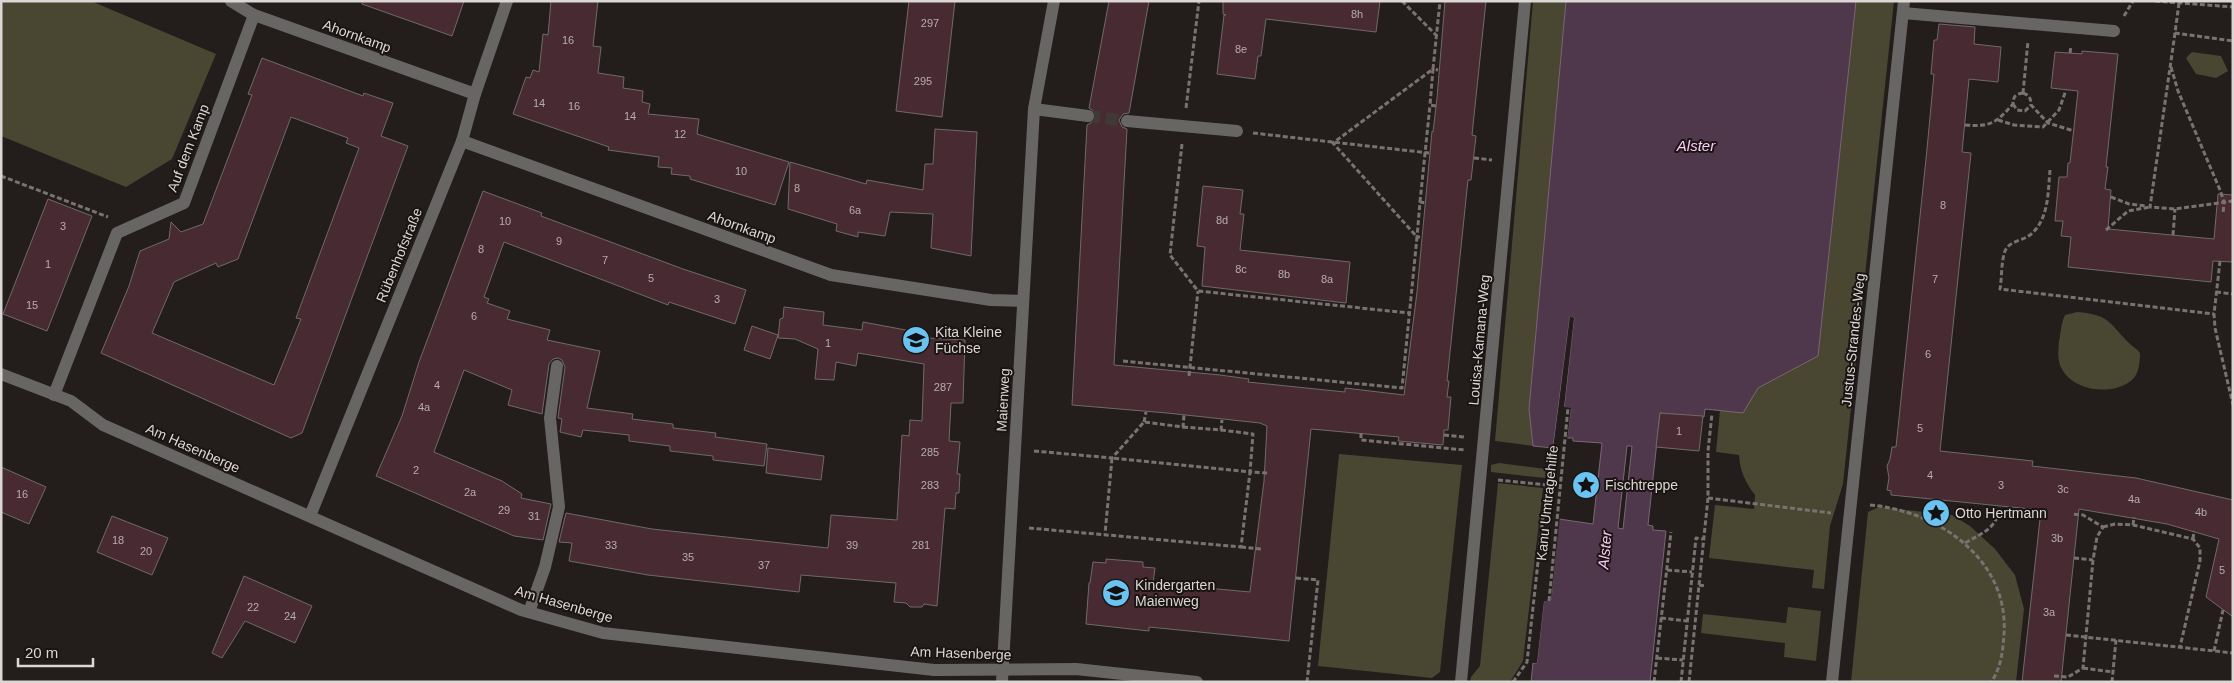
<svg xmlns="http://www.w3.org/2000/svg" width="2234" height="683" viewBox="0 0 2234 683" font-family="Arial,sans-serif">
<rect width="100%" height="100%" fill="#231d1c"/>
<g fill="#494631">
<polygon points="1,1 91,1 216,54 172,159 126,187 1,136"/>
<polygon points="1533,1 1566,1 1529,409 1533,446 1495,441"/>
<path d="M1856 1H1894L1843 484 1830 526 1824 589 1812 588 1814 570 1709 558 1715 505 1754 509 1755 495C1745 482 1740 471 1739 455L1716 452 1720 410 1743 412 1757 388 1818 356Z"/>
<polygon points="2192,52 2221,56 2228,71 2216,78 2196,74 2186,58"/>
<path d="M2077 312C2110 315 2108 322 2129 343 2133 347 2137 349 2140 353 2140 362 2139 373 2133 379 2115 396 2076 392 2063 371 2057 362 2058 351 2059 341 2061 332 2061 323 2065 315Z"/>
<polygon points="1339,454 1462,465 1440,672 1432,678 1318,666"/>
<polygon points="1499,463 1546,469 1545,478 1491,472 1491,465"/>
<polygon points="1498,483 1543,488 1523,661 1510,682 1470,682 1471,677 1480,666"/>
<polygon points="1879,507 1952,515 1970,526 1995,549 2015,575 2024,609 2016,682 1851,682 1868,512"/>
<polygon points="1788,607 1821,611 1816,661 1784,657 1785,643 1701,633 1703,614 1786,623"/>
</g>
<path fill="#4f384c" stroke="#796875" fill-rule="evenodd" d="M1566 1H1856L1818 356 1758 388 1743 413 1705 409 1704 417 1660 413 1648 525 1653 526V530L1666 531 1650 682H1531L1533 663H1537L1544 600H1551L1559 519 1593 524 1602 443 1573 441V438H1567L1571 409 1564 408 1574 318 1570 316 1553 448 1533 446 1529 409ZM1627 446H1632L1623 529 1618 528Z"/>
<g fill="#231d1c">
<polygon points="1570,316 1574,318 1564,407 1571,408 1567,441 1565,438 1568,411 1562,408 1565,376 1556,448 1553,450"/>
<polygon points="1560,517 1551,601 1544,601 1537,663 1533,663 1535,661 1541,600 1549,598 1557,519"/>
</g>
<g fill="#482b32" stroke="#70696a" fill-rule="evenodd">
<polygon points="362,1 464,1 452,36 362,4"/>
<polygon points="551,1 598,1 593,46 601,47 598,73 624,77 623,88 643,91 642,102 650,104 648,114 699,119 697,134 789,162 775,205 690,179 690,176 671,174 672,168 658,167 659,157 608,150 609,147 513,114 526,77 530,78 533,70 539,72 543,34 548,35"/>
<polygon points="909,1 955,1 942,117 896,111"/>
<polygon points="1109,1 1149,1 1129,113 1123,114 1119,120 1122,127 1127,129 1114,365 1220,375 1249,379 1248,382 1345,392 1345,388 1404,395 1417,292 1432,131 1433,132 1437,98 1445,1 1486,1 1472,135 1476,136 1471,180 1468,180 1447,381 1449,381 1447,397 1451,397 1448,430 1444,430 1443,445 1398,441 1399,437 1311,429 1289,641 1149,627 1149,631 1086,624 1089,583 1090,583 1093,562 1106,563 1106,559 1143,562 1143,567 1155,568 1153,583 1250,592 1264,481 1267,426 1260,423 1167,413 1072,405 1087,125 1094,121 1096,118 1095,112 1089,108"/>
<polygon points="1223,1 1380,1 1376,32 1266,19 1261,56 1258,56 1255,79 1217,74 1224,15 1226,15 1223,14"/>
<polygon points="1939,24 1975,27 1974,44 2001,47 1998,82 1969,79 1962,152 1971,153 1940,451 2033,461 2032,466 2136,478 2233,500 2233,617 2206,597 2219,539 2167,524 2079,509 2061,682 2022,682 2041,510 1891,495 1891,491 1887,490 1889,478 1887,466 1890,459 1892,447 1896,447 1927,149 1934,74 1931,74 1934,40 1937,40"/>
<polygon points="2082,51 2118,54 2106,167 2108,167 2105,189 2111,190 2108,229 2214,239 2218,194 2233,195 2233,262 2213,261 2211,282 2068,267 2071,237 2061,236 2063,221 2055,221 2059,177 2067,177 2068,163 2070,163 2078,91 2051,88 2055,52 2082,54"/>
<path d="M262 58 363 96 364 93 393 103 381 136 408 146 302 433 291 438 101 353 129 286 140 251 169 239 171 222 181 232 203 224 252 95 248 94ZM291 117 348 138 346 143 359 148 296 318 301 319 274 385 152 333 174 282 216 263 218 267 238 259Z"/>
<polygon points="935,129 977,132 971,256 931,248 933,214 890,212 885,236 858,232 858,237 836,231 837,224 788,209 790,162 866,184 867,180 923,190 925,164 933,164"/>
<polygon points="1203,186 1243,190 1240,214 1244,214 1240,250 1350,262 1346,303 1202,286 1205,247 1197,246"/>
<polygon points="483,191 542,213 541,216 683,269 746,290 735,324 669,302 668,305 504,242 484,297 489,299 487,303 510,311 507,319 550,330 547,340 600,351 587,408 633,414 632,419 673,424 673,428 716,433 715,437 767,444 764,466 713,460 713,456 670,451 670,446 629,441 629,435 583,430 581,437 560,432 562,419 558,418 565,367 562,360 558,358 553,359 549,364 542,414 508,405 512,390 464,370 434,452 502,481 522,494 521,498 551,504 543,540 514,536 376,476 402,416 419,362"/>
<polygon points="48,199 92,216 47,331 3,314"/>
<polygon points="784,307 824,312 823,325 862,330 863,322 927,334 927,338 965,340 963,403 951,403 949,441 960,442 957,474 960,474 959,493 956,493 955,509 945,508 937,606 924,604 922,607 910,607 906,603 894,602 896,583 801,575 799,592 648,575 569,561 572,543 559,542 566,513 652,529 828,548 831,515 897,520 902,435 909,436 910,420 922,421 924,364 858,353 856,366 836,362 834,380 815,379 818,349 795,339 778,338 780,319 783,318"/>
<polygon points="752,326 778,335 770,359 744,350"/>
<polygon points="1660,413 1703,416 1699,451 1656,447"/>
<polygon points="768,448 824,456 821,480 766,473"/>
<polygon points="1,467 46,487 29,524 1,512"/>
<polygon points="112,516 168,538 152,575 97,552"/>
<polygon points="244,576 312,606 295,643 245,621 222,658 212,653"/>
</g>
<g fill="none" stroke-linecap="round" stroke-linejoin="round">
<polyline stroke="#3f3938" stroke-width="12" stroke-dasharray="12 6" stroke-linecap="butt" points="1088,116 1127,121"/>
<g stroke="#787371" stroke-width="3" stroke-dasharray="5 2.5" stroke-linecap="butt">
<polyline points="1402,1 1437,36"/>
<polyline points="2155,1 2233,7"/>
<polyline points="2179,3 2175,33 2233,41"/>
<polyline points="2124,16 2133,1"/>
<polyline points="2175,33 2150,207 2175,209 2233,201"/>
<polyline points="2070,53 2071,46"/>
<polyline points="2171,67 2178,91 2220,190 2224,202 2223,214"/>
<path d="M2023 93C2029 95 2031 98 2031 105L2048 123 2074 131"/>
<polyline points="2023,93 2028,41"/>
<polyline points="2013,104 2017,110 2025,111 2031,105"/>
<polyline points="1436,106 1430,105 1433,69 1438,70"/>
<polyline points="1186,108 1199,1"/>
<polyline points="1998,120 2014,125 2043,127 2059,110 2066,90"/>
<path d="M1965 125C1991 127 1996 123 2013 104 2013 97 2015 94 2023 93"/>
<polyline points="1253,133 1429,153"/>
<polyline points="1182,144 1170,255 1198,291 1409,313"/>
<polyline points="1474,158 1492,160"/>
<path d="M2050 170C2048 192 2049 220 2030 235 2022 241 2009 241 2005 251 2001 262 2002 278 2000 289L2214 314"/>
<polyline points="1,176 108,217"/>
<polyline points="2111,197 2129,204 2147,206"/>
<polyline points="1420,202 1430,105"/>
<polyline points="2106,230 2128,211 2150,207"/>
<polyline points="2173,235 2175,209"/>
<polyline points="1420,237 1417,237 1420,202 1426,203"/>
<polyline points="2220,261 2214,314 2215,328 2233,405"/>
<polyline points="2216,292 2233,294"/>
<polyline points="1123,361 1402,388 1417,237 1333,143 1433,69 1440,1"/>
<polyline points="1189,376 1198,291"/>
<polyline points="1144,422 1146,412"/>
<polyline points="1183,427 1221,430 1222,420"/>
<polyline points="1221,430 1253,434 1250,472 1269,473"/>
<polyline points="1361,433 1361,440 1465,450"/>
<polyline points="1444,435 1465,437"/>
<polyline points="1034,451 1112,458 1144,422 1183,427 1184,415"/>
<polyline points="1498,480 1547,485"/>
<polyline points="1708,498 1831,513"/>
<path d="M1870 505C1938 511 2009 559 2004 634 2003 650 2001 669 1991 682"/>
<polyline points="1935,524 1937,500"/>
<polyline points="2133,525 2134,517"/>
<polyline points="2103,527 2115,524 2133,525 2193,539 2200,548 2200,561 2180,647"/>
<polyline points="1029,528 1241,547 1250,472 1112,458 1105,534"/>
<polyline points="2193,539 2194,531"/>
<path d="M1965 543C1984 532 1996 529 2000 507"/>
<polyline points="1241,547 1261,549"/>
<polyline points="2074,558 2093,560"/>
<polyline points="1667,570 1692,572"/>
<polyline points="1296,578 1318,580 1307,682"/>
<polyline points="1699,585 1706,586"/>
<polyline points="1549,601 1568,408"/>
<polyline points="1661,618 1687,621"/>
<polyline points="2066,635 2233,653"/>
<polyline points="2214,651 2223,610"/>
<polyline points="1657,658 1683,660"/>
<polyline points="2083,668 2113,672"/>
<polyline points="2054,676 2068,677 2083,668 2093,560 2097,537 2103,527 2083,515 2072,514"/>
<polyline points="1513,682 1527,662 1548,471"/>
<polyline points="1654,682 1671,532"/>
<polyline points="1681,682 1696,538 1703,539"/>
<polyline points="1689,682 1708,498 1708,451 1712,414"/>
<polyline points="2112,682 2116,640"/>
</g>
<g stroke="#686664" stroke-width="12">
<polyline points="231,1 254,15 475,94"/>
<polyline points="1903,13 2114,31"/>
<polyline points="1034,109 1088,116"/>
<polyline points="1127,121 1237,131"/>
<polyline points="462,141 831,275 991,300 1022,301"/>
<polyline points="1,374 71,401 103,425 521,610 603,633 934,670 1076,669 1197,682"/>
<polyline points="54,395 117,233 184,203 254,15"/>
<polyline points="310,516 462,141 475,94 507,1"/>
<polyline points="529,612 545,567 559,507 550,418 557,366"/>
<polyline points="1002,682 1034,109 1054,1"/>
<polyline points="1461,682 1525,1"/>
<polyline points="1832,682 1904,1"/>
</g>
</g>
<defs>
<g id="school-disc" transform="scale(1.4375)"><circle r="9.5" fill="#6ac3f1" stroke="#1a1413"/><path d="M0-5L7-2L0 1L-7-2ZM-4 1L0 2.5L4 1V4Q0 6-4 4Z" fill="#111"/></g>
<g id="sight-disc" transform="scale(1.4375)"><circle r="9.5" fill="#6ac3f1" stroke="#1a1413"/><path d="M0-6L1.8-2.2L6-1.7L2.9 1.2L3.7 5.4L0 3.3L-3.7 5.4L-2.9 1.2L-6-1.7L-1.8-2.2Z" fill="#111"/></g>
</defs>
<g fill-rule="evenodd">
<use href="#school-disc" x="916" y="340"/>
<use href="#sight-disc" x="1586" y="485"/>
<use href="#sight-disc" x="1936" y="513"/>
<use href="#school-disc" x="1116" y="593"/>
</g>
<g text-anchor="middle" stroke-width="4" stroke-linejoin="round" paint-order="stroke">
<g font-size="11" fill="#b6acac">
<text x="1357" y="18">8h</text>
<text x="930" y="27">297</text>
<text x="568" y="44">16</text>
<text x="1241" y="53">8e</text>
<text x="923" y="85">295</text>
<text x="539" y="107">14</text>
<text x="574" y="110">16</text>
<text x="630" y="120">14</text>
<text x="680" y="138">12</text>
<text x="741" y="175">10</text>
<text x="797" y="192">8</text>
<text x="1943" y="209">8</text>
<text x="855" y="214">6a</text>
<text x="1222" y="224">8d</text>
<text x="505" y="225">10</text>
<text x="63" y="230">3</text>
<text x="559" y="245">9</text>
<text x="481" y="253">8</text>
<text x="605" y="264">7</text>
<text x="48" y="268">1</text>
<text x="1241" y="273">8c</text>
<text x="1284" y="278">8b</text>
<text x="651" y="282">5</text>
<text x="1327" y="283">8a</text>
<text x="1935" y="283">7</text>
<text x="717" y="303">3</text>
<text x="32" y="309">15</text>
<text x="474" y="320">6</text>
<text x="828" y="347">1</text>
<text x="1928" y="358">6</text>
<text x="437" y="389">4</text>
<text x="943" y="391">287</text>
<text x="424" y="411">4a</text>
<text x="1920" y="432">5</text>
<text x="1679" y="435">1</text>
<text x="930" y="456">285</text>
<text x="416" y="474">2</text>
<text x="1930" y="479">4</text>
<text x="930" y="489">283</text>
<text x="2001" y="489">3</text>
<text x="2063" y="493">3c</text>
<text x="470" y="496">2a</text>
<text x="22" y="498">16</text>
<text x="2134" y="503">4a</text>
<text x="504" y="514">29</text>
<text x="2201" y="516">4b</text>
<text x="534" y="520">31</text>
<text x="2057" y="542">3b</text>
<text x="118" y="544">18</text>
<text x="611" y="549">33</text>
<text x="852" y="549">39</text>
<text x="921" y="549">281</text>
<text x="146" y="555">20</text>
<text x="688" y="561">35</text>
<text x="764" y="569">37</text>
<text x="2222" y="574">5</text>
<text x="253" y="611">22</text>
<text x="2049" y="616">3a</text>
<text x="290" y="620">24</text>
</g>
<g font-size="14" fill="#dbd7d5" stroke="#1a1413">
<text transform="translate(357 36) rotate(20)" y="5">Ahornkamp</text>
<text transform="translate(188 148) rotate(-69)" y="5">Auf dem Kamp</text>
<text transform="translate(742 227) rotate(20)" y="5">Ahornkamp</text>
<text transform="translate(399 255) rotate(-68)" y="5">Rübenhofstraße</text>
<text transform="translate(1479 340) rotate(-85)" y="5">Louisa-Kamana-Weg</text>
<text transform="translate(1853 340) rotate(-84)" y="5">Justus-Strandes-Weg</text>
<text transform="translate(1003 400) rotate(-87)" y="5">Maienweg</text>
<text transform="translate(193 448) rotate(24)" y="5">Am Hasenberge</text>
<text transform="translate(1547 503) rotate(-84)" y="5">Kanu Umtragehilfe</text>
<text transform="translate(564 604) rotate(16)" y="5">Am Hasenberge</text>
<text transform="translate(961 653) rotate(2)" y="5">Am Hasenberge</text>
</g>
<g font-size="14" fill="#dbd7d5" stroke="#1a1413" text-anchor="start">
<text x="935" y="337">Kita Kleine<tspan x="935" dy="16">Füchse</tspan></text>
<text x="1605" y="490">Fischtreppe</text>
<text x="1955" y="518">Otto Hertmann</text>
<text x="1135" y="590">Kindergarten<tspan x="1135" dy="16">Maienweg</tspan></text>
</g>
<g font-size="15" font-style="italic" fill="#facbf3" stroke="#1a1413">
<text x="1696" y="151">Alster</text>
<text transform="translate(1605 550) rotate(-85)" y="5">Alster</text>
</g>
</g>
<rect width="2234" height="683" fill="none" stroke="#dbd7d5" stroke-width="5"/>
<path d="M18 658v8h75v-8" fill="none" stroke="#dbd7d5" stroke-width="2.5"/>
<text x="25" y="658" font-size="15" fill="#dbd7d5" stroke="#1a1413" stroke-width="4" paint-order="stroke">20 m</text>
</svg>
